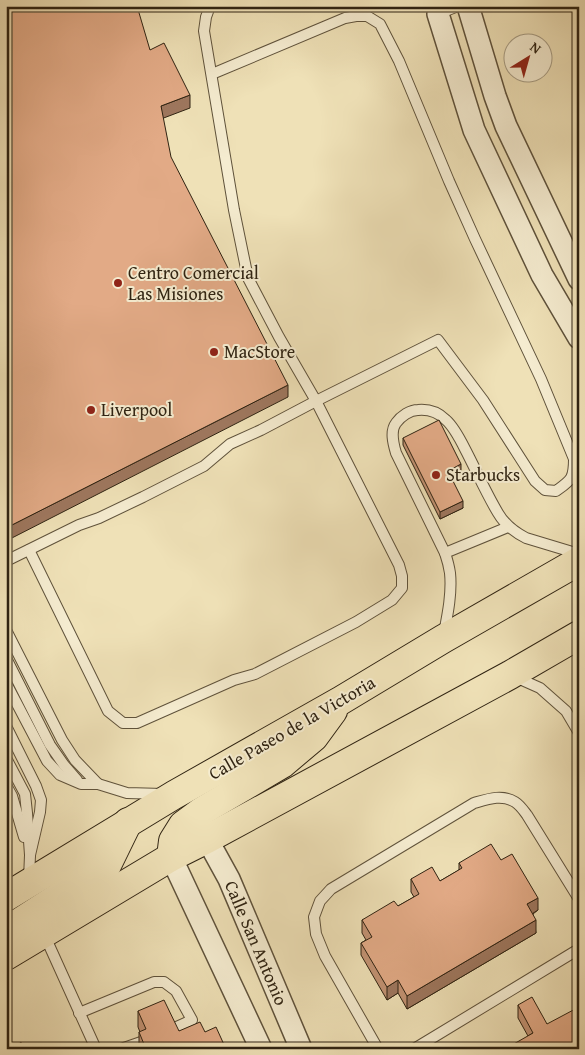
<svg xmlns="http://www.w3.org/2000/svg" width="585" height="1055" viewBox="0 0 585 1055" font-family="'Gentium Book Plus',serif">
<rect width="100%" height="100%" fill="#efe1b7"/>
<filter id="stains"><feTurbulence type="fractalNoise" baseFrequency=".004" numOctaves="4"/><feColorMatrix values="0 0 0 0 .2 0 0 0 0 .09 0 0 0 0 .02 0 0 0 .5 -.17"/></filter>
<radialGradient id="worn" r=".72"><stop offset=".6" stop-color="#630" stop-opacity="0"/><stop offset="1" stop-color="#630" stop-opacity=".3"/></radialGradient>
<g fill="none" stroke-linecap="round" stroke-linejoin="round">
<g stroke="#5f523b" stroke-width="12">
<g id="lane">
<polyline points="438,14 458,6"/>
<path d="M29 550 108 711 123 723H137L234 680 255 674 356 622 392 600 402 588V576L399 565 316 401 438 340 483 400 535 481 545 490 556 491C571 480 574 479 574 459L541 379 475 239 449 181 399 61 380 24 367 16H356L345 18 212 74"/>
<polyline points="445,553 508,527"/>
<polyline points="6,561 79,525 99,518 143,497 204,466 230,444 261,430 316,401 279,337 248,278 234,210 204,31 206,17 210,6"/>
<polyline points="6,630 62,740 75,760 98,784"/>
<path d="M444 633C448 613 452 592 450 573 449 566 447 559 445 553L396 453C393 443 390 431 396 423 401 416 410 410 418 410 429 409 438 412 446 420 454 427 460 439 465 449 476 470 486 493 498 513 505 525 514 532 526 538L579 554"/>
<polyline points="6,658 50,745 64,765 77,780"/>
<polyline points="513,676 540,688 566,711 579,733"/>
<polyline points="6,683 47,761 60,775 81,784 98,784 127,793 163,794"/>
<polyline points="6,726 36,786 41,800 40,812 30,855"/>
<polyline points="6,758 25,794 27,813 30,855 29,879"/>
<polyline points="6,785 12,796 24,837"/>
<polyline points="44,934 96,1049"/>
<polyline points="79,1013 154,982 164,982 176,991 192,1020 170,1030"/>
<polyline points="121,1049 144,1041"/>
<path d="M378 1049 325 956 316 934 314 917 320 901 331 889 474 803C488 799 502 794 515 802 520 805 524 811 527 815L579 899"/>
<polyline points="414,1049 579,949"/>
</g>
</g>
<g stroke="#5f523b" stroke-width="24">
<g id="street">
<polyline points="439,6 438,14 474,130 542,275 579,338"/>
<polyline points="468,6 495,96 506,126 579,279"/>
<polyline points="207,839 229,879 301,1049"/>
<polyline points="171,857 261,1049"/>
</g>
</g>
<g stroke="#2f2312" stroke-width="30">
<g id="primary">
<polyline points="171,857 173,841 183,825 202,811 282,764 314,737 333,711"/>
<polyline points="6,897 174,795 340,701 443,639 579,561"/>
<polyline points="6,931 94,874 107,865 128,822"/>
<polyline points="6,956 171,857 207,839 510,675 579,635"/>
</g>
</g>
<use href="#lane" stroke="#f5ecd0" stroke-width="10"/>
<use href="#street" stroke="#f5ecd0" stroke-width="21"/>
<use href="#primary" stroke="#efe1b7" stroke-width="28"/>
</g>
<g fill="#c29273" stroke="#2f2312">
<polygon points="403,438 461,471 451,477 463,508 440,519 403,445"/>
<polygon points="501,860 538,910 533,914 536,933 407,1009 398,993 387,1000 361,955 361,943 366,940 362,933 362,920 398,906 414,897 411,892 411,879 440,881 459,870 459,863"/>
<polygon points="518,1005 547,1024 528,1036 518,1018"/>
<polygon points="138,1011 179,1031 205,1032 226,1049 139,1049 139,1032 140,1032 138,1027"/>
</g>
<g fill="#9e775e" stroke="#2f2312">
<polygon points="190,95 190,108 161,119 161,106"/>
<polygon points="288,385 288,397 6,541 6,528"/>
<polygon points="461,464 461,471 448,478 448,471"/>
<polygon points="463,501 463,508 440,519 440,512"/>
<polygon points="538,898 538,910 527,917 527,904"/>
<polygon points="536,920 536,933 407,1009 407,996"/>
<polygon points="398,980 398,993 387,1000 387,987"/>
</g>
<g fill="#e2aa86" stroke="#2f2312">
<polygon points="6,6 137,6 150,50 164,43 190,95 161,106 171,157 288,385 6,528"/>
<polygon points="439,420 461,464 448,471 463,501 440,512 403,438"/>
<polygon points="491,844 501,860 512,854 538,898 527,904 536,920 407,996 398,980 387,987 361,943 372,937 362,920 394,901 398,906 419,894 411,879 432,867 440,881 462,868 459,863"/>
<polygon points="532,997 547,1024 579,1007 579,1049 505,1049 533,1033 518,1005"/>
<polygon points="164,1000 179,1031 200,1022 205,1032 216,1027 226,1049 146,1049 139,1032 146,1029 138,1011"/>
<polygon points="21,1042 23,1049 13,1049"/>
<polygon points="53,1043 55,1049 47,1049"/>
</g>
<g fill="#8f2418" stroke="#f5ecd0" stroke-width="2">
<circle cx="118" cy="283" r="5"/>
<circle cx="214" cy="352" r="5"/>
<circle cx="91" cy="410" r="5"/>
<circle cx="436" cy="475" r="5"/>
</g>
<g text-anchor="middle" stroke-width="4" stroke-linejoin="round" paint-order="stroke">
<g font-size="18" fill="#2f2312" stroke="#f5ecd0" text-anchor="start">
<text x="128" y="279">Centro Comercial<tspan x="128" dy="21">Las Misiones</tspan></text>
<text x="224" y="358">MacStore</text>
<text x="101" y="416">Liverpool</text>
<text x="446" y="481">Starbucks</text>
</g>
<g font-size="18" fill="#2f2312" stroke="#f5ecd0">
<text transform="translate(292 728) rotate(-30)" y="6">Calle Paseo de la Victoria</text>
<text transform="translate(256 943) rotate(67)" y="6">Calle San Antonio</text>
</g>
</g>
<rect width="585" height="1055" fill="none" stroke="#efe1b7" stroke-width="25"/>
<rect x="8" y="8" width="570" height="1040" fill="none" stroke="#2f2312" stroke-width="2.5"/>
<rect x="12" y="12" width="560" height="1030" fill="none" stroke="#2f2312"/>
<g transform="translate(528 58) rotate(37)"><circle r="24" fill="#f5ecd0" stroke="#a69c84"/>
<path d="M0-4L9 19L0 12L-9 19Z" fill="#8f2418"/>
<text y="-8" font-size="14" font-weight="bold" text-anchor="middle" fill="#2f2312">N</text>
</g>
<rect width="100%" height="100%" filter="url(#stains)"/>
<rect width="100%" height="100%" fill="url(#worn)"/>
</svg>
